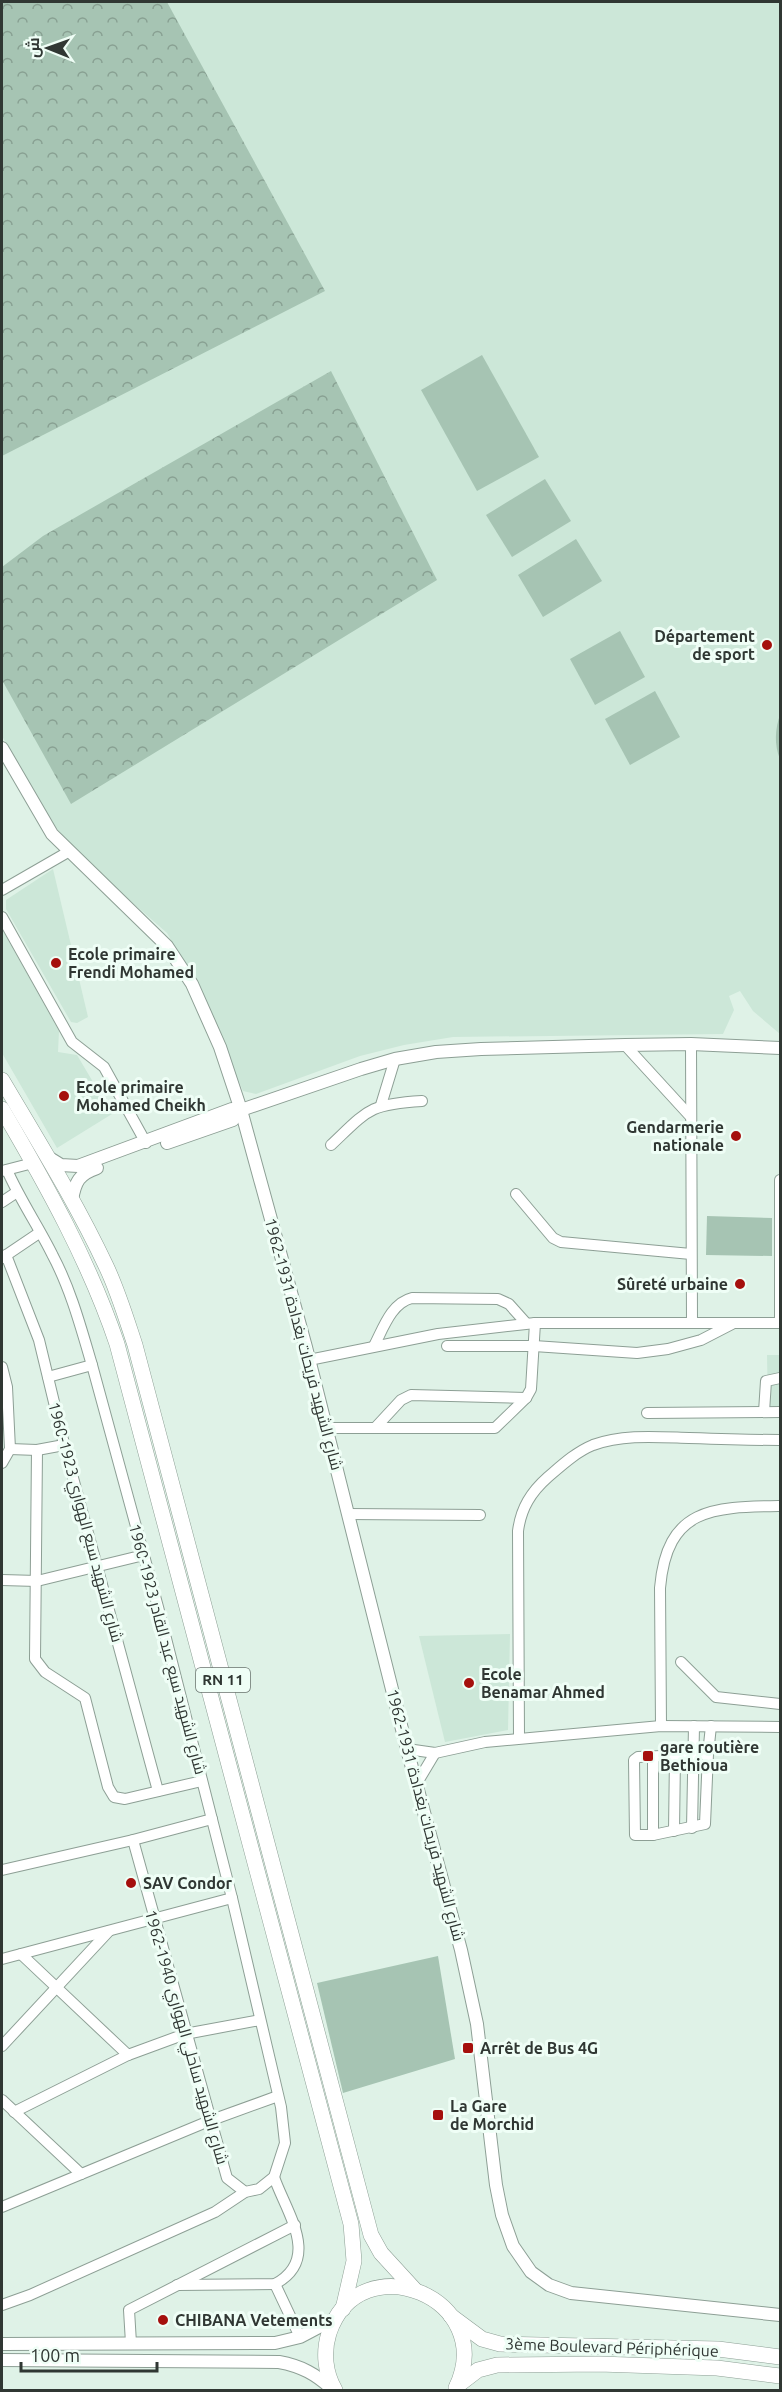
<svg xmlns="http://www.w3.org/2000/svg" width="782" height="2392" viewBox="0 0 782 2392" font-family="Ubuntu,Cairo,sans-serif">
<defs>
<pattern id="forest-crowns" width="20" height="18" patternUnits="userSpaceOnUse" patternTransform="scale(1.5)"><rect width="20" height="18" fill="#a6c4b3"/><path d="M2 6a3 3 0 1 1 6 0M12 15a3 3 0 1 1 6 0" fill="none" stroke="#88a092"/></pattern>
</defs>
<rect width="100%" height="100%" fill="#dff2e7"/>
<g fill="#cce7d8">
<polygon points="2,2 780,2 780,1034 753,1011 740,991 729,996 734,1010 723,1034 453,1037 404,1045 360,1056 256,1094 243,1091 197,987 167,933 78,855 44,812 2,736"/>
<polygon points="53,869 88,1017 77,1023 71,1022 6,909 6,900"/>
<polygon points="2,929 59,1031 58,1052 77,1055 112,1114 57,1148 2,1053"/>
<polygon points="767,1355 780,1355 780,1407 768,1407"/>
<polygon points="510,1634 508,1730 445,1742 419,1636"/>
</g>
<g fill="#a6c4b3">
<polygon points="482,355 539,457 477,491 421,390"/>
<polygon points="545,479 571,521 512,557 486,515"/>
<polygon points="576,539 602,581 543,617 518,575"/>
<polygon points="620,631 645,677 595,705 570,659"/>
<polygon points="655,691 680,737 630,765 605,719"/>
<path d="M780 715V759C774 745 775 729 780 715Z"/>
<polygon points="707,1216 772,1218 772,1256 706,1255"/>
<polygon points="438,1956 455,2059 343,2093 317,1983"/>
</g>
<g fill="url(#forest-crowns)">
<polygon points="2,2 167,2 325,291 2,456"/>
<polygon points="331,371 437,580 71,804 2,680 2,567 43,536"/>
</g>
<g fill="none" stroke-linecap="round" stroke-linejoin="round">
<g stroke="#8d9f95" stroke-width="12">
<g id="minor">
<polyline points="2,890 68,852"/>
<polyline points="2,917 72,1042 104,1067 146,1143"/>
<polyline points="691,1044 692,1323"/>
<polyline points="625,1045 690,1116"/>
<polyline points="381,1105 395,1059"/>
<path d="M331 1145C368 1110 369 1104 422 1101"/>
<polyline points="2,1171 33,1163"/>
<polyline points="516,1194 553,1238 561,1242 691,1254"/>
<polyline points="2,1202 17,1192"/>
<polyline points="6,1255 39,1340 66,1452 158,1791"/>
<polyline points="2,1258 39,1233"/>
<polyline points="780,1323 780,1180"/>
<path d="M374 1346C383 1329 391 1303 412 1298L498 1299 509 1304 526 1323"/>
<polyline points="447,1346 534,1346 637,1353 668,1349 701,1340 732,1324"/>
<polyline points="309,1360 438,1334 535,1323 780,1323"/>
<polyline points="2,1367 7,1387 10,1449 2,1463"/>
<polyline points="48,1377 92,1365"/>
<polyline points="764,1412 766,1381 780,1378"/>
<polyline points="647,1413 780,1412"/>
<polyline points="326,1428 495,1428 526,1398 531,1389 535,1323"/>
<polyline points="375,1428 401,1400 411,1395 526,1398"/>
<polyline points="10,1449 37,1450 64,1445"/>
<polyline points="37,1450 35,1659 45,1672 85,1698 108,1787 114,1797 125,1799 202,1781"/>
<polyline points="348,1514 480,1515"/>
<polyline points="2,1580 37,1581 144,1555"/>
<polyline points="681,1662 716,1697 780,1704"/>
<path d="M661 1726 660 1588C667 1507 713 1507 780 1506"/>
<path d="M519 1738 518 1531C521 1508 531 1492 548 1477 562 1465 576 1452 593 1445 623 1434 657 1437 689 1438 719 1439 750 1440 780 1440"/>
<polyline points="407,1749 435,1753 485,1742 661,1726 780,1727"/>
<polyline points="708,1754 638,1757 634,1760 635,1835 653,1835 705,1824 708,1754 711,1726"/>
<polyline points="417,1783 435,1753"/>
<polyline points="692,1828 694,1726"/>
<polyline points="674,1831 675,1756"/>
<polyline points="653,1835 653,1757"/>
<polyline points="133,1840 227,2178 245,2192"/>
<polyline points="2,1870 133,1840 212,1819"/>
<polyline points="21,1954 128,2055"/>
<polyline points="2,1959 232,1898"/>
<polyline points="2,2046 109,1931"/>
<polyline points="2,2100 81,2174"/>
<polyline points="14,2112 128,2055 185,2034 260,2020"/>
<polyline points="2,2207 209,2121 278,2096"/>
<polyline points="275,2284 300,2337"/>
<path d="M177 2285 275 2284C322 2259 286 2212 274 2177"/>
<path d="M2 2305 30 2295 215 2212 245 2192 259 2189 274 2177 285 2143 281 2107 232 1898 158 1607 92 1365C81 1328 71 1290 53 1256 39 1227 20 1200 7 1170"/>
<polyline points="131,2343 129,2310 295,2225"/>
</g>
</g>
<g stroke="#8d9f95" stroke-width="14">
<g id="major">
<polyline points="2,748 52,834 167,946 192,984 220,1047 241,1110 306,1347 407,1749 461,1950 477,2024 496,2185 502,2215 513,2246 531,2272 549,2285 571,2293 780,2315"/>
<polyline points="167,1143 233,1120 241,1110"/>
<polyline points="48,1157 61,1165 78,1166 232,1109 241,1110 361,1069 395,1059 436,1052 481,1049 625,1045 691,1044 780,1048"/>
<path d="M72 1200C75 1182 79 1174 97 1168"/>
<polyline points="2,2344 275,2343 300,2337 336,2318"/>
<path d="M2 2360 279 2362C301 2366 316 2374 333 2390"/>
</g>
</g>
<g stroke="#8d9f95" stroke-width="16">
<g id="highway">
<path d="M2 1080C38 1141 76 1202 106 1266 118 1291 126 1318 135 1345L371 2235 381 2253 414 2289"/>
<path d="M2 1109C46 1184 89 1261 117 1344L351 2224 354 2261 343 2309"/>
<polyline points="451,2316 482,2339 500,2344 718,2349 780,2357"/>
<polyline points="457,2386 478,2370 497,2365 599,2364 717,2368 780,2376"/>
<path d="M335 2390C325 2373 323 2352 329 2333 360 2242 499 2298 456 2388"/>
</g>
</g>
<use href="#minor" stroke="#fff" stroke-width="10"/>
<use href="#major" stroke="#fff" stroke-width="12"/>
<use href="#highway" stroke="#fff" stroke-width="15"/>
</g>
<g fill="#a5100d" stroke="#effef6" stroke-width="2">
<circle cx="767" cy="645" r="6"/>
<circle cx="56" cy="963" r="6"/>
<circle cx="64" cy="1096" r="6"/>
<circle cx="736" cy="1136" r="6"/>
<circle cx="740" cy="1284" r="6"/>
<circle cx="469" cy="1683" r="6"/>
<rect x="642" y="1750" width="12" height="12" rx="3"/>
<circle cx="131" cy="1883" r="6"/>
<rect x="462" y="2042" width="12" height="12" rx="3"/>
<rect x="432" y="2109" width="12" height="12" rx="3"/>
<circle cx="163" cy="2320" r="6"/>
</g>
<g text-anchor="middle" stroke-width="6" stroke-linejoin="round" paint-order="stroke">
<rect fill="#effef6" stroke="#69736e" stroke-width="1.5" x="196" y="1668" width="54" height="24" rx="4.5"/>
<g font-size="15" font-weight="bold" fill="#303733">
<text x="223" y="1685">RN 11</text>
</g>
<g font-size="16" font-weight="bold" fill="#303733" stroke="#effef6" text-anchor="start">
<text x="755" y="642" text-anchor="end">Département<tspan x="755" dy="18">de sport</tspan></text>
<text x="68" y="960">Ecole primaire<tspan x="68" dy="18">Frendi Mohamed</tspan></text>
<text x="76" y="1093">Ecole primaire<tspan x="76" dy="18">Mohamed Cheikh</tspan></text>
<text x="724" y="1133" text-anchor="end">Gendarmerie<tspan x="724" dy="18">nationale</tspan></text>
<text x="728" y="1290" text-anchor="end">Sûreté urbaine</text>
<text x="481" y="1680">Ecole<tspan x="481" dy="18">Benamar Ahmed</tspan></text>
<text x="660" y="1753">gare routière<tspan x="660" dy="18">Bethioua</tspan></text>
<text x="143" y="1889">SAV Condor</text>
<text x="480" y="2054">Arrêt de Bus 4G</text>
<text x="450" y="2112">La Gare<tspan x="450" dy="18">de Morchid</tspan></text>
<text x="175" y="2326">CHIBANA Vetements</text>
</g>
<g font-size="16" fill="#303733" stroke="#effef6">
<text transform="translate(304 1344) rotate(75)" y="6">شارع الشهيد فريحات بغدادة 1931-1962</text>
<text transform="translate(86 1522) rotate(75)" y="6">شارع الشهيد سبع الهواري 1923-1960</text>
<text transform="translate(168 1649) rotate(75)" y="6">شارع الشهيد سبع عبد القادر 1923-1960</text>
<text transform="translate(426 1815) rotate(75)" y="6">شارع الشهيد فريحات بغدادة 1931-1962</text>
<text transform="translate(187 2037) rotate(74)" y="6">شارع الشهيد ساحلي الهواري 1940-1962</text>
<text transform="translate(612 2347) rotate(2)" y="6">3ème Boulevard Périphérique</text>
</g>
</g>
<rect width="782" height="2392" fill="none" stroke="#303733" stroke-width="6"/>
<g transform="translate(48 48) rotate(271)" stroke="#effef6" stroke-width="4.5" paint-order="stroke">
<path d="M0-4.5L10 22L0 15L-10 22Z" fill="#303733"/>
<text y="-9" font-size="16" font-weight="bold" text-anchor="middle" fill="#303733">ش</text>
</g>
<path d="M21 2362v9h136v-9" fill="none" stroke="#303733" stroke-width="3"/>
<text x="30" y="2362" font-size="18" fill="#303733" stroke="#effef6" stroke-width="4.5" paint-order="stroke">100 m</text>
</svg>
